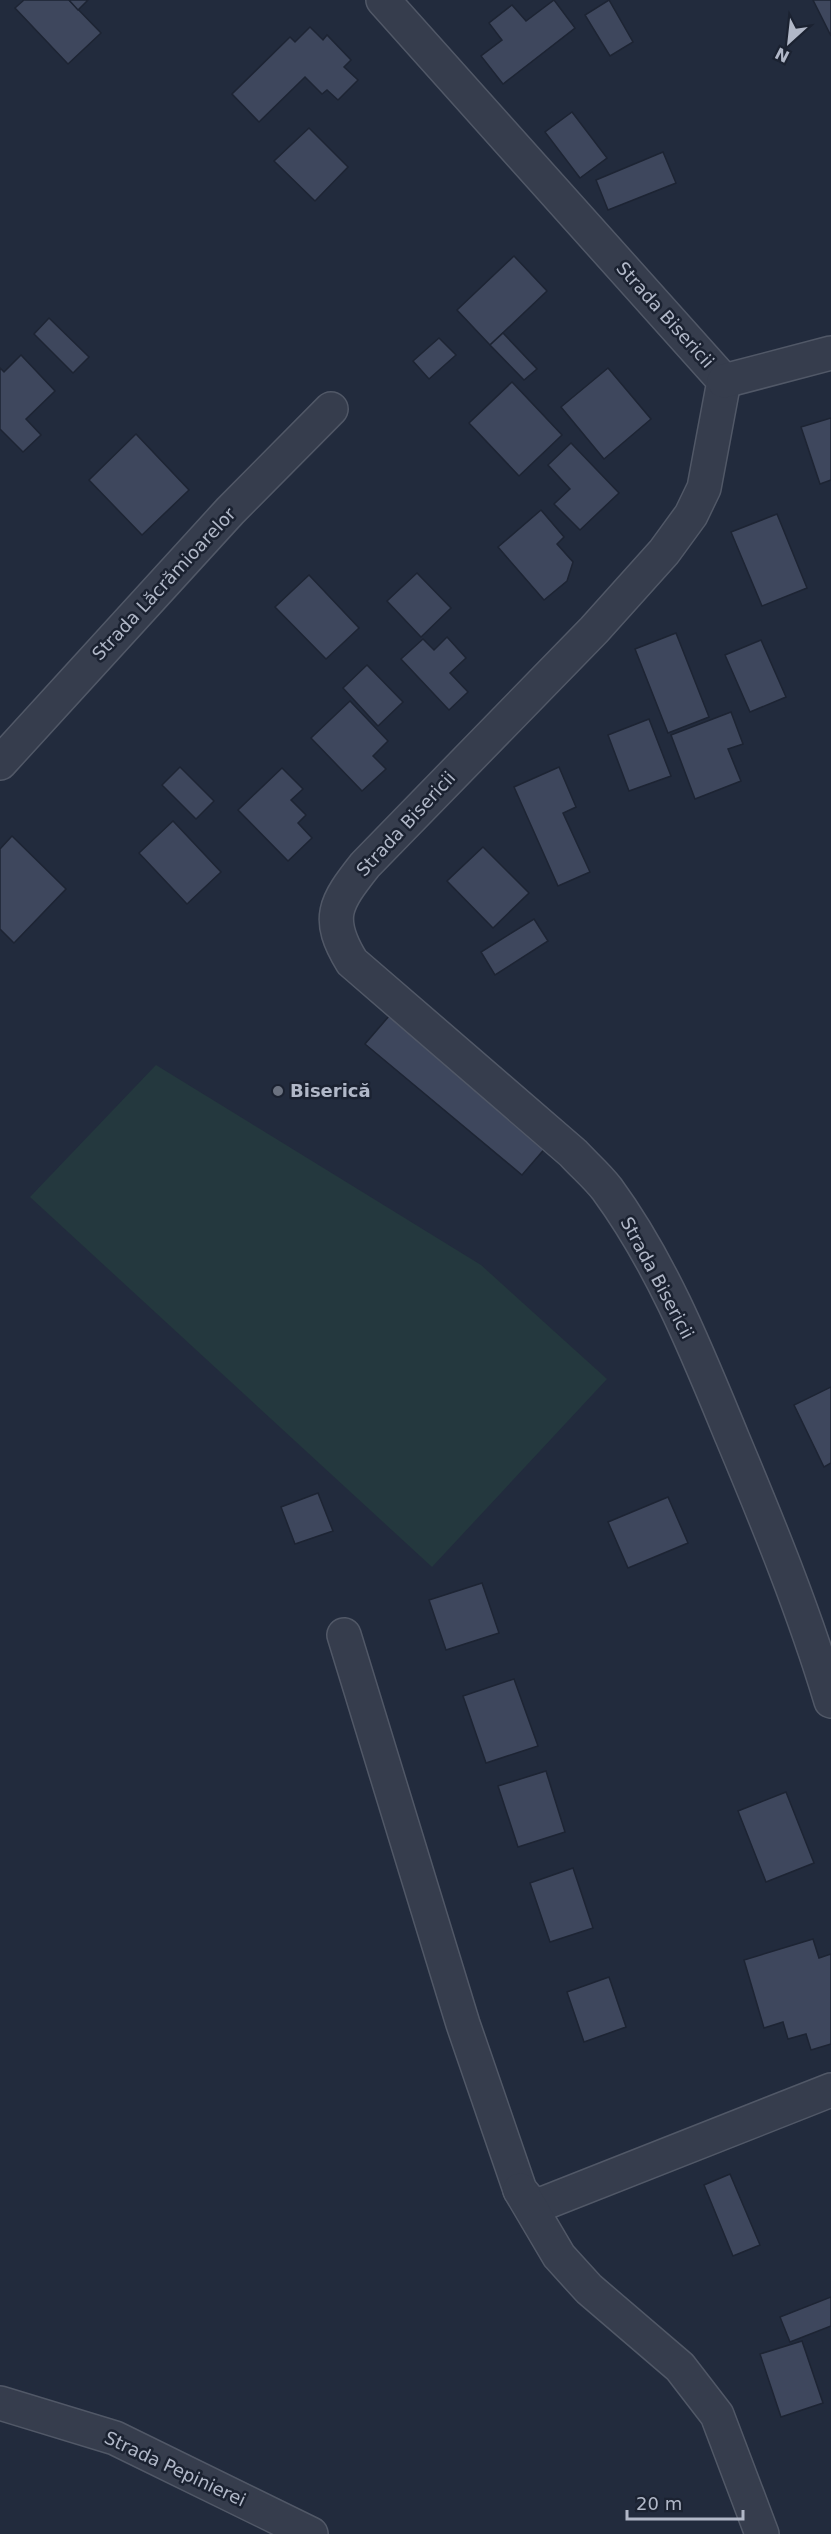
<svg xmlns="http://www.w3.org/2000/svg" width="831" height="2534" viewBox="0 0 831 2534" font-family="'DejaVu Sans',sans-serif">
<rect width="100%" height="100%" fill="#222b3d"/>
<polygon fill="#24383e" points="156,1065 481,1265 607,1379 432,1567 30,1197"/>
<g fill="#3e475d" stroke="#1d2433" stroke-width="1.5">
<polygon points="24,0 69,0 101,33 68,64 15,8"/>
<polygon points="69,0 88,0 78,10"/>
<polygon points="554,0 575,28 503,84 481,56 502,40 489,23 512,5 526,21"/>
<polygon points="609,0 633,42 610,56 585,15"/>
<polygon points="813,0 831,0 831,36"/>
<polygon points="310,27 323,40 327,35 351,60 344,67 358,80 338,100 327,90 322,94 305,77 259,122 232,94 290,37 295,42"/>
<polygon points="572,112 607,158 580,178 545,132"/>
<polygon points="309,128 348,167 315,201 274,161"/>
<polygon points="663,152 676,183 608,210 596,180"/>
<polygon points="514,256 547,291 490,345 457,310"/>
<polygon points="49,318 89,357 73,373 34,334"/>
<polygon points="503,333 537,369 524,380 490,345"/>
<polygon points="439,338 456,355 429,379 413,361"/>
<polygon points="21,355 55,391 26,419 41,435 23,452 0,429 0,368 4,372"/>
<polygon points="608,368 651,419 604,459 561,407"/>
<polygon points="512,382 562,435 519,476 469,423"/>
<polygon points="831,418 831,480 820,484 801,427"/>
<polygon points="136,434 189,490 142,535 89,480"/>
<polygon points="571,443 619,493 580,530 554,504 570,489 548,465"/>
<polygon points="541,510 564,537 557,544 573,562 567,581 544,600 498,547"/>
<polygon points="777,514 807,588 762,606 731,532"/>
<polygon points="417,573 451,608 421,637 387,601"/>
<polygon points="309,575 359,628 326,659 275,607"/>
<polygon points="676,633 709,717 668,733 635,649"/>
<polygon points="447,637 466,658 450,673 468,692 449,710 401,659 423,639 434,650"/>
<polygon points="761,640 786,697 750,712 725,655"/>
<polygon points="367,665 403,702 378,726 343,688"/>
<polygon points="350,701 388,741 373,756 386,769 362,791 311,738"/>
<polygon points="731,712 743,744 728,749 741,781 695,799 671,735"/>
<polygon points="649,719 671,776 629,791 608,735"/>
<polygon points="180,767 214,801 196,819 162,785"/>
<polygon points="559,767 576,807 563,813 590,872 558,886 514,787"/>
<polygon points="282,768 303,789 291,800 306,815 298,823 312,838 288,861 238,810"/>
<polygon points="173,821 221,872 187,904 139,853"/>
<polygon points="12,836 66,889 14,943 0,929 0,849"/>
<polygon points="483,847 529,893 493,928 447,881"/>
<polygon points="534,919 548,941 495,975 481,952"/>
<polygon points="390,1015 547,1146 522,1175 365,1044"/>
<polygon points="831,1387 831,1463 824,1467 794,1405"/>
<polygon points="318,1493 333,1531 295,1544 281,1507"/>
<polygon points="668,1497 688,1543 628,1568 608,1522"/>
<polygon points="482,1583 499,1633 446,1650 429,1600"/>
<polygon points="514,1679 538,1746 486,1763 463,1696"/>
<polygon points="546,1771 565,1832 518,1847 498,1786"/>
<polygon points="786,1792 814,1863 766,1882 738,1811"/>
<polygon points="573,1868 593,1928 550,1942 530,1883"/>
<polygon points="813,1939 819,1958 831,1954 831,2044 811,2050 806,2034 788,2039 783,2022 764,2028 744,1960"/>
<polygon points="609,1977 626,2027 584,2042 567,1992"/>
<polygon points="730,2174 760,2245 733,2256 704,2185"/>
<polygon points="831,2297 831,2326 790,2342 780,2317"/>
<polygon points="802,2341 823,2403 781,2417 760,2354"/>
</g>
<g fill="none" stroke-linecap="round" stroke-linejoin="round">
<g stroke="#515867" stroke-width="36">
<g id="minor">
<path d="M383 0 724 381 704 488 691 515 664 552 594 630 365 865C335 903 325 918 352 962L573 1153C584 1165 597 1176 607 1189 662 1264 697 1352 732 1437 768 1523 804 1611 831 1701"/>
<polyline points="724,381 831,353"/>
<polyline points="0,763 230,511 331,409"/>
<polyline points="344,1635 463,2024 520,2190 530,2202 542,2204 831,2090"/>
<polyline points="520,2190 559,2256 589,2289 680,2367 717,2415 762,2534"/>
<polyline points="0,2403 115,2438 311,2534"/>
</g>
</g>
<use href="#minor" stroke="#363d4d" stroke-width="33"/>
</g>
<circle fill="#6b7280" stroke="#1b2231" stroke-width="2" cx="278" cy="1091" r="6"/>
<g text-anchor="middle" stroke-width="5" stroke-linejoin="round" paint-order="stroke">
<g font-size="18" fill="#b1b8c8" stroke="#1b2231">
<text transform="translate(665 315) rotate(48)" y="6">Strada Bisericii</text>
<text transform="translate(164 584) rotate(-47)" y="6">Strada Lăcrămioarelor</text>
<text transform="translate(406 824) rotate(-47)" y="6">Strada Bisericii</text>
<text transform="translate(657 1278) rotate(62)" y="6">Strada Bisericii</text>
<text transform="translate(175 2469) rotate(25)" y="6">Strada Pepinierei</text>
</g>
<g font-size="18" font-weight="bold" fill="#b1b8c8" stroke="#1b2231" text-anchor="start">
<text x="290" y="1097">Biserică</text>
</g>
</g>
<g transform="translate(789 42) rotate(207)" stroke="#1b2231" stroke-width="4.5" paint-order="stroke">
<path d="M0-4.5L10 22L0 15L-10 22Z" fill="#b1b8c8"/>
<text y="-9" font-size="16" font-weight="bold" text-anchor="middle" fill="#b1b8c8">N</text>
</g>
<path d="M627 2510v9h116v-9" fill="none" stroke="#b1b8c8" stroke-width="3"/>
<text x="636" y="2510" font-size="18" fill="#b1b8c8" stroke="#1b2231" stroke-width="4.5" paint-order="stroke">20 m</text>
</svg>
